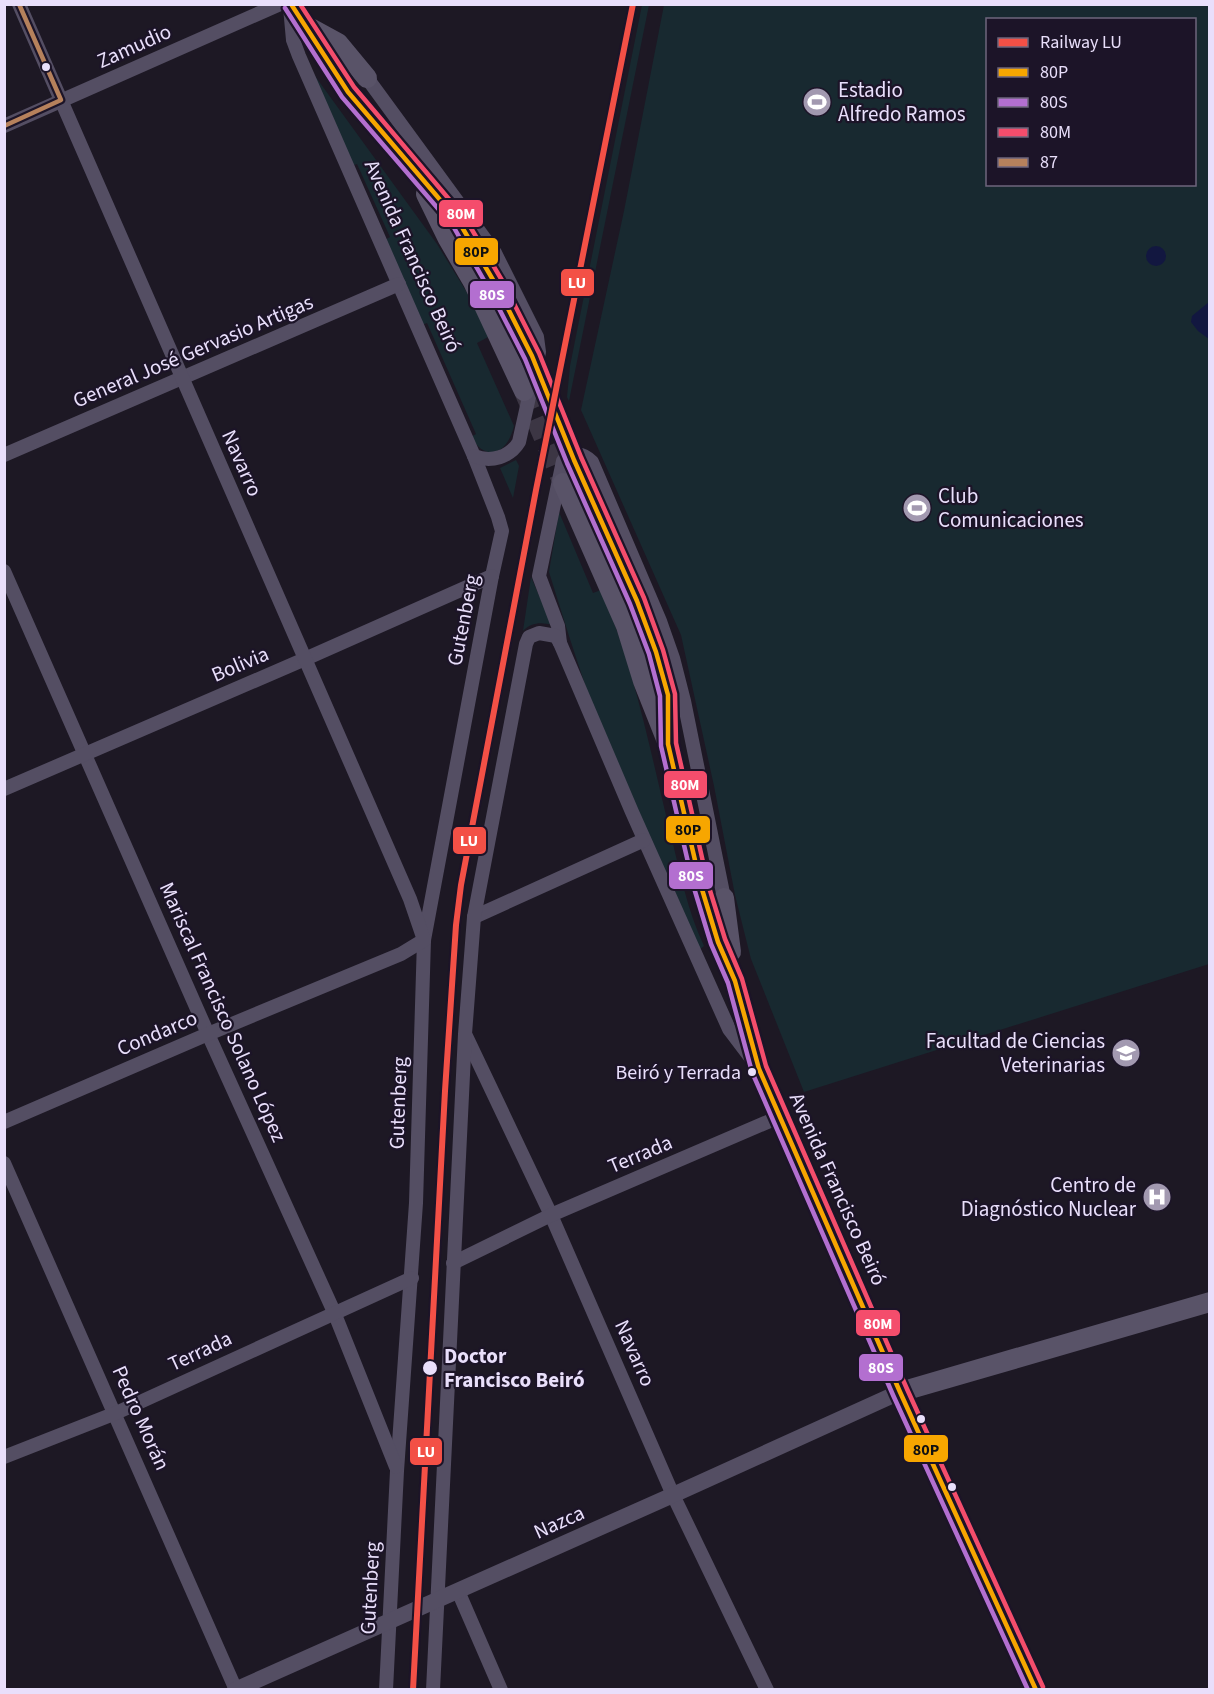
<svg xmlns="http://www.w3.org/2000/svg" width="1214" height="1694" viewBox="0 0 1214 1694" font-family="'Source Sans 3',sans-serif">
<rect width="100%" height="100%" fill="#1d1824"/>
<g fill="#182930" fill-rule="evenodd">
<polygon points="642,5 649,5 569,401 567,397 570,366"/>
<path d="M664 5H1209V964L804 1092 751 959 735 895 714 786 681 635 581 410 624 211ZM988 20H1194V184H988Z"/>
<path d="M315 76 437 244 466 291 490 336 477 343 514 426C508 452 487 464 471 437L476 434 427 323 422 325 385 240 390 237 357 164 351 166 313 77Z"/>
<polygon points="516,460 519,466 513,498 500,468"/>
<path d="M559 512 593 593 601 590C635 668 650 751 670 832 680 871 687 910 704 946L699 950 594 712 569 636 549 572Z"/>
<path d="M531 577 552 625C542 622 531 622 523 631Z"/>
</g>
<g fill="#121740">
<circle cx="1156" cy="256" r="10"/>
<polygon points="1209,302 1209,339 1198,331 1191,322 1192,316"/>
</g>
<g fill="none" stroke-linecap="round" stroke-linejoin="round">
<g stroke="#3c3644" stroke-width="20" stroke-dasharray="20 10" stroke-linecap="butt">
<polyline points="532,356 574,460"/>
<polyline points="524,391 563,483"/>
</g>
<g stroke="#544e63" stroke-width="14">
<polyline points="290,7 293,40 299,56 474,456 498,517 502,531 492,576 424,940 416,1203 397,1471 386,1690"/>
<path d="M367 78 495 253 537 337 539 352 519 442C510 457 491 463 474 456"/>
<polyline points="4,126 280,4"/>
<polyline points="4,455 399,284"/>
<polyline points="4,571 208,1034 334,1312 396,1467"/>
<polyline points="4,789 305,659 492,576"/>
<path d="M724 898 684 701 673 658 660 621 592 462C583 453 570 450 563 461L539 576 558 626 560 643 632 812 729 1029 754 1062"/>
<polyline points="474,917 644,840"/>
<polyline points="466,1036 551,1215 673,1495 767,1690"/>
<polyline points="4,1122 208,1034 401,954 424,940 410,899 19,4"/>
<polyline points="4,1163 236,1690"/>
<polyline points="453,1263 551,1215 779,1117"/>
<polyline points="4,1457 116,1413 412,1278"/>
<polyline points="458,1591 501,1690"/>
<polyline points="433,1690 465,1034 474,917 526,644 529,637 539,633 556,636 560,643"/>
</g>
<polyline stroke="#544e63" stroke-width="16" points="235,1690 673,1495 900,1392"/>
<g stroke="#595368" stroke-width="20">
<polyline points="291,4 324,57 348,92 459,222 496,285 532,356"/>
<polyline points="305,25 338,43 367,78"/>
<polyline points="426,194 448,239 473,282 524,391"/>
<polyline points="574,460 637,601 656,652 668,695 668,732"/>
<polyline points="563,483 626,626 643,681 668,744 706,906 735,981 759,1069 900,1392 1036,1690"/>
<polyline points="724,898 731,952"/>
<polyline points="900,1392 1210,1302"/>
</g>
<g stroke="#1c1428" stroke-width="9">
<polyline id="bus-1" points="291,4 348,92 459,222 496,285 532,356 574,460 637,601 656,652 668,695 668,744 701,886 718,942 735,981 759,1069 900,1392 1036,1690"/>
</g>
<g stroke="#1c1428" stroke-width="9">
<polyline id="bus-2" points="285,8 342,97 453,226 489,289 525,359 567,463 630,604 649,654 660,696 661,746 694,888 711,944 728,983 752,1072 893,1395 1028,1690"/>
</g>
<g stroke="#1c1428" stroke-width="9">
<polyline id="bus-3" points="300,4 354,87 465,218 503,282 539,353 581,457 644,598 663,650 675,694 676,743 708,884 725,939 742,979 766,1066 907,1389 1043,1687"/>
</g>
<g stroke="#1c1428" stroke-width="9">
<polyline id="bus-4" points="4,126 61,100 19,4"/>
</g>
<use href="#bus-1" stroke="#f7a600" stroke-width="4.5"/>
<use href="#bus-2" stroke="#b36fd0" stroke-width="4.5"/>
<use href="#bus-3" stroke="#f44d6c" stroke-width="4.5"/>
<use href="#bus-4" stroke="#b6815c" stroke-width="4.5"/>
<g stroke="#1c1428" stroke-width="10">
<polyline id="rail-1" points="413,1690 445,1091 456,925 461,885 536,490 633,4"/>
</g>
<use href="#rail-1" stroke="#f35046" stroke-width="6"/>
</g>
<defs>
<g id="stadium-disc" transform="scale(1.5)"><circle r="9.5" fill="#a299b0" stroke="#1c1428"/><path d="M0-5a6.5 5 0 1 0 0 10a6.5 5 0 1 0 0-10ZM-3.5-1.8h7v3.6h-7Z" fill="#fff"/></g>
<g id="university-disc" transform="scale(1.5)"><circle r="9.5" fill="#a299b0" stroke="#1c1428"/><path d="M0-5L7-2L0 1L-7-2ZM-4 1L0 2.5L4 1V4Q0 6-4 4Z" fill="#fff"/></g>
<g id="hospital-disc" transform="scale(1.5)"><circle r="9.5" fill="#a299b0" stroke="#1c1428"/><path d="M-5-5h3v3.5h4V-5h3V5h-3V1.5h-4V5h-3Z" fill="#fff"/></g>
</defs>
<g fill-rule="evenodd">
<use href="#stadium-disc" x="817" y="102"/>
<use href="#stadium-disc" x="917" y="508"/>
<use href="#university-disc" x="1126" y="1053"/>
<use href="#hospital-disc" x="1157" y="1197"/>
</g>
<g fill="#e9dffb" stroke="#1c1428" stroke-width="2">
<circle cx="46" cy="67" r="5"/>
<circle cx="752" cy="1072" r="5"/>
<circle cx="430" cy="1368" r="8"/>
<circle cx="921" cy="1419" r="5"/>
<circle cx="952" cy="1487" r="5"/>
</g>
<g text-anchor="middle" stroke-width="4.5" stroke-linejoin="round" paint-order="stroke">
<g font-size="20" fill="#e9dffb" stroke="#1c1428" text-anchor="end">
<text x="741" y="1079">Beiró y Terrada</text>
</g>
<g font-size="21" fill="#e9dffb" stroke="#1c1428">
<text transform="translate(134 46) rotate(-24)" y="7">Zamudio</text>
<text transform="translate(413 256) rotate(66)" y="7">Avenida Francisco Beiró</text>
<text transform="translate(193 351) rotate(-23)" y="7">General José Gervasio Artigas</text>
<text transform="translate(242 463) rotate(66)" y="7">Navarro</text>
<text transform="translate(463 620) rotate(-79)" y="7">Gutenberg</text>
<text transform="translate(240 664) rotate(-23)" y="7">Bolivia</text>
<text transform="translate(223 1012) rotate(66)" y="7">Mariscal Francisco Solano López</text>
<text transform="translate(157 1033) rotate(-23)" y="7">Condarco</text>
<text transform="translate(398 1103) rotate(-88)" y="7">Gutenberg</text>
<text transform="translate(640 1154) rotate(-23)" y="7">Terrada</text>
<text transform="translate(838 1189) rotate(66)" y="7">Avenida Francisco Beiró</text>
<text transform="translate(200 1351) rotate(-25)" y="7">Terrada</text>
<text transform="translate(635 1353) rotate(66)" y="7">Navarro</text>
<text transform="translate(141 1418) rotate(66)" y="7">Pedro Morán</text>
<text transform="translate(559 1522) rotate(-24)" y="7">Nazca</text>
<text transform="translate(370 1588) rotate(-87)" y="7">Gutenberg</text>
</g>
<g font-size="21" fill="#e9dffb" stroke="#1c1428" text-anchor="start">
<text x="838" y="97">Estadio<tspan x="838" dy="24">Alfredo Ramos</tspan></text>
<text x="938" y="503">Club<tspan x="938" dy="24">Comunicaciones</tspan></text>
<text x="1105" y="1048" text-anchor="end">Facultad de Ciencias<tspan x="1105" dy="24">Veterinarias</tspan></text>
<text x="1136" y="1192" text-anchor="end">Centro de<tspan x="1136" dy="24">Diagnóstico Nuclear</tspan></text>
</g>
<g font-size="21" font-weight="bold" fill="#e9dffb" stroke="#1c1428" text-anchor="start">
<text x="444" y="1363">Doctor<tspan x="444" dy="24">Francisco Beiró</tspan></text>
</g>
</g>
<g stroke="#1c1428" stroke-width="2">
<rect x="438" y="199" width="46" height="29" rx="6" fill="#f44d6c"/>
<rect x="454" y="237" width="45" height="29" rx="6" fill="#f7a600"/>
<rect x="560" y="268" width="35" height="29" rx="6" fill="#f35046"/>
<rect x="469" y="280" width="46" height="29" rx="6" fill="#b36fd0"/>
<rect x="663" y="770" width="45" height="29" rx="6" fill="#f44d6c"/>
<rect x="665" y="815" width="46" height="29" rx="6" fill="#f7a600"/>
<rect x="452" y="826" width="35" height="29" rx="6" fill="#f35046"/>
<rect x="668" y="861" width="46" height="29" rx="6" fill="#b36fd0"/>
<rect x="855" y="1309" width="46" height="28" rx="6" fill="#f44d6c"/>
<rect x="858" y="1353" width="46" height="29" rx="6" fill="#b36fd0"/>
<rect x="903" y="1434" width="46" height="29" rx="6" fill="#f7a600"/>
<rect x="409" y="1437" width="34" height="29" rx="6" fill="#f35046"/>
</g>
<g font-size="16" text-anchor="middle" font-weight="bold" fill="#fff">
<text x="461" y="219">80M</text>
<text x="577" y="288">LU</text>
<text x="492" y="300">80S</text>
<text x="685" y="790">80M</text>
<text x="469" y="846">LU</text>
<text x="691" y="881">80S</text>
<text x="878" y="1329">80M</text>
<text x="881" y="1373">80S</text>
<text x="426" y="1457">LU</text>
</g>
<g font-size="16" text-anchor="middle" font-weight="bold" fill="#111">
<text x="476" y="257">80P</text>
<text x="688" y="835">80P</text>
<text x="926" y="1455">80P</text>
</g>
<rect width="1214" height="1694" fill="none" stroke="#e9dffb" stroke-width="12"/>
<rect x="986" y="18" width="210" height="168" fill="#1c1428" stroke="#6e657c" stroke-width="1.5"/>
<rect x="998" y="38" width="30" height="9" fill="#f35046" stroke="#6e657c" stroke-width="1.5"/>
<text x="1040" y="48" font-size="18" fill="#e9dffb">Railway LU</text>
<rect x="998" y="68" width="30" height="9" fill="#f7a600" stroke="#6e657c" stroke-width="1.5"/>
<text x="1040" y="78" font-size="18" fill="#e9dffb">80P</text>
<rect x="998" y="98" width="30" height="9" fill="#b36fd0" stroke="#6e657c" stroke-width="1.5"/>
<text x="1040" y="108" font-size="18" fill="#e9dffb">80S</text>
<rect x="998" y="128" width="30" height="9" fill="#f44d6c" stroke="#6e657c" stroke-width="1.5"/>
<text x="1040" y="138" font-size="18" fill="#e9dffb">80M</text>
<rect x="998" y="158" width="30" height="9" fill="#b6815c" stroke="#6e657c" stroke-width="1.5"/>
<text x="1040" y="168" font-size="18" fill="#e9dffb">87</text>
</svg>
